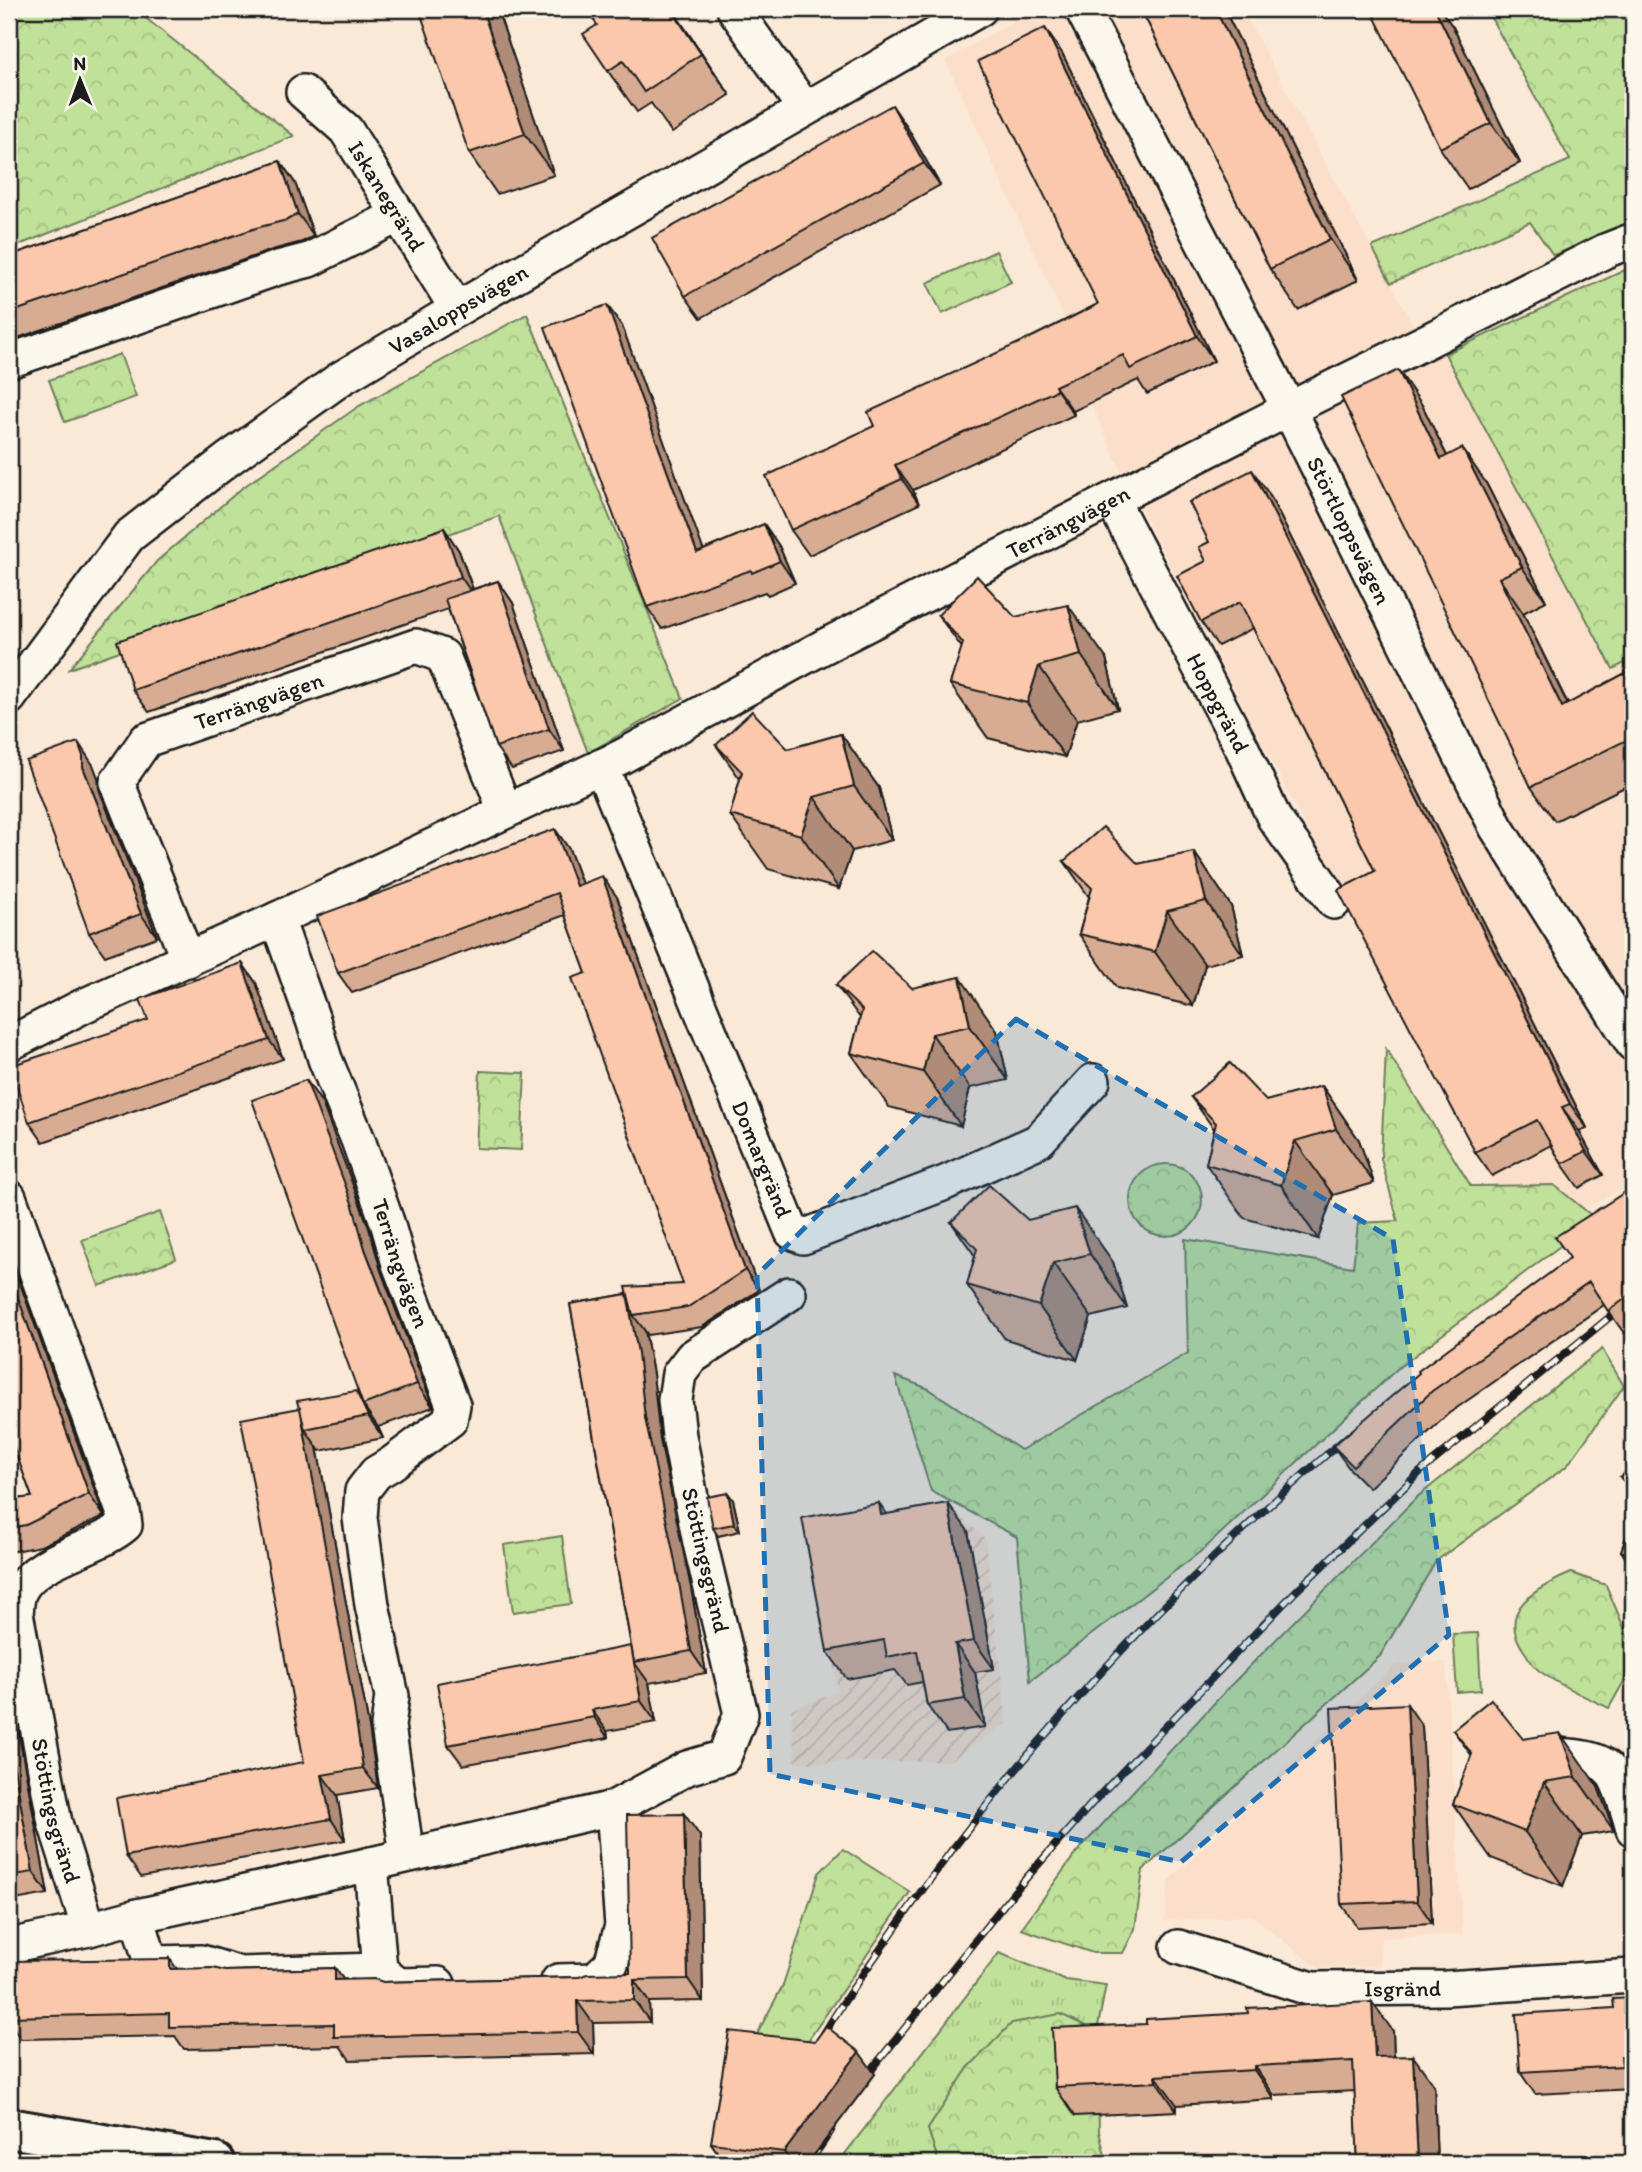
<svg xmlns="http://www.w3.org/2000/svg" width="1642" height="2172" viewBox="0 0 1642 2172" font-family="Itim,sans-serif">
<defs>
<pattern id="industrial-furrows" width="10" height="10" patternUnits="userSpaceOnUse" patternTransform="scale(1.75)"><rect width="10" height="10" fill="#fbdfca"/><path d="M-1 1l2-2M0 10L10 0M9 11l2-2" fill="none" stroke="#d7bfad"/></pattern>
<pattern id="grass-tufts" width="24" height="20" patternUnits="userSpaceOnUse" patternTransform="scale(1.75)"><rect width="24" height="20" fill="#c0e19a"/><path d="M3 7l-1-3M5 7V3M7 7l1-3M15 17l-1-3M17 17v-4M19 17l1-3" fill="none" stroke="#a4c084"/></pattern>
<pattern id="forest-crowns" width="20" height="18" patternUnits="userSpaceOnUse" patternTransform="scale(1.75)"><rect width="20" height="18" fill="#c0e19a"/><path d="M2 6a3 3 0 1 1 6 0M12 15a3 3 0 1 1 6 0" fill="none" stroke="#a4c084"/></pattern>
</defs>
<rect width="100%" height="100%" fill="#fbe9d8"/>
<filter id="ink" filterUnits="userSpaceOnUse"><feTurbulence type="fractalNoise" baseFrequency=".0143" numOctaves="2"/><feDisplacementMap in="SourceGraphic" scale="14" xChannelSelector="R" yChannelSelector="G"/><feConvolveMatrix kernelMatrix="1 2 1 2 8 2 1 2 1" color-interpolation-filters="sRGB"/></filter>
<g filter="url(#ink)">
<g fill="#fbdfca">
<polygon points="1036,9 1242,9 1423,343 1445,354 1613,669 1633,659 1633,1184 1546,1227 1489,1179 1123,475 1060,335 1070,330 945,60"/>
<polygon points="1446,1662 1463,1934 1381,1938 1380,1966 1318,1968 1252,1916 1164,1921 1169,1880 1396,1664"/>
</g>
<polygon fill="url(#industrial-furrows)" points="960,1516 985,1538 1007,1723 950,1761 795,1763 791,1709 838,1691 813,1542"/>
<polygon fill="url(#grass-tufts)" stroke="#6e7e5b" stroke-width="2" points="999,1953 1066,1980 1106,1985 1097,2031 928,2129 939,2163 838,2163"/>
<g fill="url(#forest-crowns)" stroke="#6e7e5b" stroke-width="2">
<polygon points="9,9 141,9 143,16 294,136 9,249"/>
<polygon points="1486,9 1633,9 1633,227 1553,255 1530,222 1391,283 1372,247 1570,160"/>
<polygon points="996,251 1011,282 942,314 927,283"/>
<polygon points="1633,269 1633,659 1613,669 1445,354 1625,270"/>
<polygon points="527,314 683,698 588,753 499,516 69,669 157,561 242,488 359,406"/>
<polygon points="120,354 136,397 65,422 49,380"/>
<polygon points="1386,1049 1471,1186 1554,1185 1596,1219 1398,1368 1204,1549 1030,1681 1017,1537 931,1491 895,1376 929,1389 1021,1450 1188,1353 1185,1239 1353,1267 1358,1223 1398,1221 1381,1159"/>
<polygon points="480,1071 525,1073 521,1150 476,1148"/>
<circle cx="1166" cy="1200" r="36"/>
<polygon points="160,1212 176,1259 99,1286 82,1240"/>
<polygon points="1602,1349 1624,1386 1567,1466 1436,1561 1380,1656 1143,1870 1135,1929 1123,1953 1093,1953 1021,1929 1076,1853 1231,1685 1416,1498"/>
<polygon points="562,1536 571,1604 513,1612 504,1545"/>
<path d="M1571 1573 1606 1585 1633 1649V1665L1609 1708C1586 1697 1562 1687 1541 1672 1533 1667 1529 1658 1524 1651 1495 1609 1537 1588 1571 1573Z"/>
<polygon points="843,1849 910,1892 805,2045 756,2036 783,1985 819,1873"/>
<polygon points="1060,2014 1097,2031 1099,2132 1107,2163 939,2163 928,2129 968,2068 1012,2023"/>
</g>
<polygon fill="#c0e19a" stroke="#6e7e5b" stroke-width="2" points="1478,1633 1481,1690 1457,1692 1453,1634"/>
<g fill="none" stroke-linecap="round" stroke-linejoin="round">
<g stroke="#1c1c1c" stroke-width="38">
<g id="minor">
<polyline points="734,9 805,109"/>
<path id="s1" d="M1082 9 1289 409 1496 827 1633 1044"/>
<path id="s2" d="M303 92 346 130 457 309"/>
<polyline points="9,361 278,268 309,260 399,215"/>
<path id="s3" d="M1112 500 1242 748 1274 818 1334 902"/>
<path id="s4" d="M9 698 129 536 227 460 340 379 457 309 980 9"/>
<path id="s5" d="M601 766 792 1232 803 1237 945 1183 1038 1141 1093 1081"/>
<path id="s6" d="M277 919 313 1020 325 1059 358 1140 387 1222 399 1264 453 1405 450 1420 391 1464 376 1473 362 1491 360 1518 372 1605 392 1696 388 1726 407 1855"/>
<path id="s7" d="M188 960 117 782 146 740 416 646 443 656 505 810"/>
<path id="s8" d="M9 1044 83 1006 277 919 621 757 823 647 1289 409 1423 343 1605 251 1633 240"/>
<path id="s9" d="M9 1197 123 1511 125 1525C96 1550 36 1558 20 1591 17 1597 17 1606 16 1613L55 1823 89 1929"/>
<path d="M1561 1755C1576 1757 1596 1757 1608 1768 1619 1778 1629 1815 1633 1829"/>
<polyline points="371,1864 380,1970 398,1985 438,1984"/>
<polyline points="137,1916 151,1963 201,1962 240,1974 380,1970"/>
<polyline points="9,1946 89,1929 137,1916 371,1864 613,1808 687,1768 724,1757 741,1714 700,1543 679,1436 675,1400 679,1374 692,1357 789,1294"/>
<path id="s10" d="M1178 1947 1312 1989 1446 1988 1633 1976"/>
<polyline points="558,1981 594,1980 611,1964 622,1926 613,1808"/>
</g>
</g>
<g stroke="#1c1c1c" stroke-width="44">
<polyline id="tertiary" points="9,2128 215,2163"/>
</g>
<use href="#minor" stroke="#fbf7ec" stroke-width="33"/>
<use href="#tertiary" stroke="#fbf7ec" stroke-width="38"/>
<g stroke="#1c1c1c" stroke-width="8">
<g id="rail">
<path d="M817 2046C840 2004 869 1966 896 1927 1023 1744 1179 1580 1348 1436"/>
<polyline points="862,2085 873,2068 1014,1892 1094,1801 1295,1592 1420,1472 1633,1298"/>
<polyline points="809,2163 831,2131"/>
</g>
</g>
<use href="#rail" stroke="#fbf7ec" stroke-width="5" stroke-dasharray="16" stroke-linecap="butt"/>
</g>
<g fill="#d8ac93" stroke="#1c1c1c" stroke-width="2">
<polygon points="497,9 554,175 497,194 469,153"/>
<polygon points="672,9 730,95 672,133 651,103 637,112 608,71 597,25"/>
<polygon points="1141,9 1224,9 1358,280 1298,310 1270,269"/>
<polygon points="1378,9 1440,9 1453,27 1520,163 1468,189 1440,148"/>
<polygon points="1062,53 1214,361 1147,394 1138,380 1073,411 1074,415 913,490 919,504 809,555 791,530 874,426 1034,336 1098,304"/>
<polygon points="907,127 940,185 701,318 685,296"/>
<polygon points="280,161 295,183 314,236 302,242 272,250 9,341 9,256"/>
<polygon points="607,305 622,326 703,550 764,524 779,546 795,583 768,595 765,592 662,629 647,607"/>
<polygon points="1398,370 1422,405 1447,456 1486,483 1546,601 1523,613 1568,704 1633,669 1633,783 1555,821 1531,787"/>
<polygon points="1269,494 1587,1128 1579,1131 1603,1175 1579,1188 1562,1164 1551,1145 1492,1176 1475,1152 1375,871 1253,628 1218,646 1201,622 1206,561 1209,542"/>
<polygon points="444,528 459,551 473,589 498,581 513,603 564,751 512,769 496,747 448,609 149,712 133,690"/>
<polygon points="938,615 1015,617 1106,658 1118,709 1077,720 1065,757 988,738 950,684 962,648"/>
<polygon points="841,734 879,788 892,840 852,851 839,889 768,869 730,815 740,779 716,745 788,749"/>
<polygon points="93,765 98,778 99,789 157,937 105,956 89,933"/>
<polygon points="555,829 569,849 582,884 617,897 759,1290 702,1327 648,1335 645,1331 653,1374 660,1440 691,1588 706,1673 649,1683 656,1722 607,1731 608,1738 463,1765 448,1745 631,1646 570,1304 683,1284 586,973 565,915 352,993 338,973"/>
<polygon points="1194,852 1231,906 1243,955 1205,965 1193,1006 1117,988 1079,934 1089,897 1064,861 1138,864"/>
<polygon points="242,963 256,983 283,1059 43,1142 29,1122 148,1020"/>
<polygon points="836,985 912,988 997,1031 1008,1080 970,1088 961,1126 889,1107 851,1053 860,1018"/>
<polygon points="306,1080 322,1103 369,1228 381,1271 433,1407 378,1427 383,1438 320,1451 317,1447 369,1727 378,1788 337,1795 345,1840 141,1877 126,1856 304,1762 299,1408 359,1394"/>
<polygon points="1322,1086 1359,1140 1374,1183 1333,1195 1318,1239 1244,1218 1206,1164 1214,1129 1191,1097 1266,1101"/>
<polygon points="1627,1191 1633,1201 1633,1326 1624,1333 1604,1305 1448,1414 1369,1488 1349,1468 1333,1446 1570,1258"/>
<polygon points="1028,1220 1113,1262 1127,1308 1091,1317 1077,1360 1005,1339 967,1285 975,1256 951,1222"/>
<polygon points="9,1253 104,1516 41,1546 9,1552 9,1500 32,1497 9,1434"/>
<polygon points="728,1493 733,1500 740,1531 718,1536 713,1528"/>
<polygon points="879,1503 887,1514 968,1531 994,1669 975,1672 985,1727 947,1733 927,1705 923,1682 907,1685 895,1670 847,1679 827,1651"/>
<polygon points="1633,1519 1633,1569 1621,1551"/>
<polygon points="9,1681 48,1894 9,1901"/>
<polygon points="1422,1726 1432,1923 1357,1927 1341,1904"/>
<polygon points="1453,1730 1523,1739 1598,1787 1614,1831 1582,1836 1563,1886 1491,1858 1453,1804 1472,1756"/>
<polygon points="684,1814 700,1836 703,2001 649,2002 650,2022 593,2023 594,2054 350,2060 340,2046 184,2049 175,2036 21,2039 9,2022 9,1961 225,1971 335,1968 343,1979 383,1982 579,1977 630,1973"/>
<polygon points="1633,1998 1633,2089 1535,2094 1520,2072"/>
<polygon points="1393,2031 1394,2057 1434,2085 1437,2163 1358,2163 1355,2091 1274,2095 1274,2099 1177,2105 1177,2111 1075,2116 1055,2087"/>
<polygon points="815,2041 875,2074 808,2163 725,2163 711,2143"/>
</g>
<g fill="#b08c78" stroke="#1c1c1c" stroke-width="2">
<polygon points="482,9 497,9 554,175 525,134"/>
<polygon points="671,9 672,9 730,95 701,54"/>
<polygon points="1215,9 1224,9 1358,280 1330,239"/>
<polygon points="1435,9 1440,9 1453,27 1520,163 1491,123"/>
<polygon points="1045,28 1062,53 1214,361 1197,336"/>
<polygon points="892,105 907,127 940,185 924,163"/>
<polygon points="280,161 295,183 314,236 298,214"/>
<polygon points="607,305 622,326 712,574 697,553"/>
<polygon points="1398,370 1422,405 1465,493 1441,459"/>
<polygon points="1055,386 1073,411 1074,415 1057,390"/>
<polygon points="1462,448 1486,483 1546,601 1522,567"/>
<polygon points="895,465 913,490 919,504 902,479"/>
<polygon points="1252,470 1269,494 1587,1128 1570,1104"/>
<polygon points="764,524 779,546 795,583 780,561"/>
<polygon points="444,528 459,551 476,599 461,577"/>
<polygon points="1499,578 1523,613 1586,742 1562,707"/>
<polygon points="498,581 513,603 564,751 549,729"/>
<polygon points="1068,605 1106,658 1118,709 1081,655"/>
<polygon points="1039,666 1077,720 1065,757 1027,703"/>
<polygon points="841,734 879,788 892,840 854,786"/>
<polygon points="78,742 93,765 98,778 99,789 157,937 141,914 83,767"/>
<polygon points="814,797 852,851 839,889 801,835"/>
<polygon points="555,829 569,849 590,906 576,886"/>
<polygon points="1194,852 1231,906 1243,955 1206,901"/>
<polygon points="602,876 617,897 759,1290 745,1270"/>
<polygon points="1167,911 1205,965 1193,1006 1155,952"/>
<polygon points="242,963 256,983 283,1059 269,1040"/>
<polygon points="960,977 997,1031 1008,1080 970,1026"/>
<polygon points="932,1034 970,1088 961,1126 923,1072"/>
<polygon points="306,1080 322,1103 369,1228 381,1271 433,1407 417,1384 365,1249"/>
<polygon points="1322,1086 1359,1140 1374,1183 1336,1129"/>
<polygon points="1562,1107 1579,1131 1603,1175 1586,1151"/>
<polygon points="1295,1141 1333,1195 1318,1239 1281,1185"/>
<polygon points="1075,1208 1113,1262 1127,1308 1090,1254"/>
<polygon points="9,1253 104,1516 89,1494 9,1273"/>
<polygon points="1053,1263 1091,1317 1077,1360 1039,1306"/>
<polygon points="627,1294 641,1314 633,1315 645,1331 653,1374 660,1440 691,1588 706,1673 691,1651 645,1418"/>
<polygon points="363,1405 378,1427 383,1438 368,1416"/>
<polygon points="300,1408 305,1429 317,1447 369,1727 378,1788 363,1768"/>
<polygon points="728,1493 733,1500 740,1531 734,1524"/>
<polygon points="879,1503 899,1532 881,1515"/>
<polygon points="948,1503 968,1531 994,1669 974,1641"/>
<polygon points="955,1644 975,1672 985,1727 965,1699"/>
<polygon points="634,1662 649,1683 656,1722 641,1701"/>
<polygon points="9,1681 48,1894 33,1872 9,1741"/>
<polygon points="1407,1704 1422,1726 1432,1923 1417,1901"/>
<polygon points="592,1710 607,1731 608,1738 594,1717"/>
<polygon points="1560,1733 1598,1787 1614,1831 1576,1777"/>
<polygon points="322,1775 337,1795 345,1840 331,1819"/>
<polygon points="1544,1782 1582,1836 1563,1886 1525,1832"/>
<polygon points="684,1814 700,1836 703,2001 688,1979"/>
<polygon points="170,1959 186,1982 170,1969"/>
<polygon points="335,1968 351,1990 335,1980"/>
<polygon points="634,1980 649,2002 650,2022 634,2000"/>
<polygon points="577,2001 593,2023 594,2054 578,2032"/>
<polygon points="1372,2002 1393,2031 1395,2087 1375,2057"/>
<polygon points="859,2052 875,2074 808,2163 792,2163 784,2152"/>
<polygon points="1413,2056 1434,2085 1437,2163 1418,2163"/>
<polygon points="1621,2056 1633,2074 1633,2082 1622,2066"/>
<polygon points="1254,2066 1274,2095 1274,2099 1254,2070"/>
<polygon points="1156,2076 1177,2105 1177,2111 1157,2082"/>
</g>
<g fill="#fbc8ab" stroke="#1c1c1c" stroke-width="2">
<polygon points="419,9 482,9 525,134 469,153"/>
<polygon points="587,9 671,9 701,54 644,92 623,61 608,71 583,34 597,25"/>
<polygon points="1141,9 1215,9 1330,239 1270,269"/>
<polygon points="1378,9 1435,9 1491,123 1440,148 1372,12"/>
<polygon points="1045,28 1197,336 1130,369 1123,355 1055,386 1057,390 895,465 902,479 791,530 766,476 874,426 868,412 1034,336 1098,304 978,61"/>
<polygon points="892,105 924,163 685,296 652,238"/>
<polygon points="280,161 298,214 287,220 256,228 9,313 9,256"/>
<polygon points="607,305 697,553 764,524 780,561 752,573 751,570 647,607 545,327"/>
<polygon points="1398,370 1441,459 1462,448 1522,567 1499,578 1562,707 1633,669 1633,737 1531,787 1341,397"/>
<polygon points="1252,470 1570,1104 1562,1107 1586,1151 1562,1164 1537,1120 1475,1152 1338,890 1375,871 1240,602 1201,622 1177,576 1206,561 1199,547 1209,542 1189,502"/>
<polygon points="444,528 461,577 133,690 117,641"/>
<polygon points="977,576 1015,617 1068,605 1081,655 1039,666 1027,703 950,684 963,643 938,615"/>
<polygon points="498,581 549,729 496,747 445,599"/>
<polygon points="752,711 788,749 841,734 854,786 814,797 801,835 730,815 742,772 716,745"/>
<polygon points="78,742 83,756 83,767 141,914 89,933 26,761"/>
<polygon points="1103,827 1138,864 1194,852 1206,901 1167,911 1155,952 1079,934 1092,888 1064,861"/>
<polygon points="555,829 576,886 602,876 745,1270 688,1307 633,1315 626,1287 683,1284 572,978 586,973 557,893 338,973 317,916"/>
<polygon points="872,951 912,988 960,977 970,1026 932,1034 923,1072 851,1053 862,1010 836,985"/>
<polygon points="242,963 269,1040 29,1122 10,1066 148,1020 140,999"/>
<polygon points="1230,1063 1266,1101 1322,1086 1336,1129 1295,1141 1281,1185 1206,1164 1216,1123 1191,1097"/>
<polygon points="306,1080 353,1206 365,1249 417,1384 363,1405 252,1100"/>
<polygon points="989,1185 1028,1220 1075,1208 1090,1254 1053,1263 1039,1306 967,1285 977,1249 951,1222"/>
<polygon points="1627,1191 1633,1203 1633,1293 1608,1311 1589,1282 1432,1391 1353,1466 1333,1446 1419,1373 1418,1371 1570,1258 1555,1237"/>
<polygon points="9,1273 89,1494 26,1525 9,1528 9,1500 32,1497 9,1434"/>
<polygon points="627,1294 638,1353 645,1418 676,1566 691,1651 634,1662 570,1304"/>
<polygon points="356,1391 368,1416 305,1429 297,1401"/>
<polygon points="300,1408 354,1706 363,1768 322,1775 331,1819 126,1856 116,1798 304,1762 241,1419"/>
<polygon points="1633,1467 1633,1493 1620,1477"/>
<polygon points="728,1493 734,1524 713,1528 707,1497"/>
<polygon points="879,1503 881,1515 948,1503 974,1641 955,1644 965,1699 927,1705 917,1651 887,1657 884,1640 827,1651 802,1518"/>
<polygon points="1633,1519 1633,1556 1621,1551"/>
<polygon points="631,1646 641,1701 592,1710 594,1717 448,1745 437,1683"/>
<polygon points="1491,1699 1523,1739 1560,1733 1576,1777 1544,1782 1525,1832 1453,1804 1472,1754 1453,1730"/>
<polygon points="1407,1704 1417,1901 1341,1904 1331,1708"/>
<polygon points="9,1741 33,1872 9,1876"/>
<polygon points="684,1814 688,1979 634,1980 634,2000 577,2001 578,2032 334,2037 334,2024 169,2027 169,2013 9,2017 9,1961 170,1959 170,1969 213,1968 225,1971 335,1968 335,1980 374,1979 383,1982 579,1977 587,1974 630,1973 627,1815"/>
<polygon points="1633,1998 1633,2056 1621,2056 1622,2066 1520,2072 1516,2014 1614,2008 1613,1999"/>
<polygon points="1372,2002 1375,2057 1413,2056 1418,2163 1358,2163 1353,2061 1254,2066 1254,2070 1156,2076 1157,2082 1055,2087 1052,2028 1146,2024 1146,2019 1248,2013 1247,2008"/>
<polygon points="826,2026 859,2052 784,2152 711,2143 729,2031 815,2041"/>
</g>
</g>
<path fill="#1f6fb2" fill-opacity="0.2" stroke="#1f6fb2" stroke-width="5" stroke-dasharray="14 9" stroke-linejoin="round" d="M1016 1019 1393 1239 1449 1635 1181 1862 770 1774 757 1275Z"/>
<g text-anchor="middle" stroke-width="6" stroke-linejoin="round" paint-order="stroke">
<g font-size="23" fill="#1c1c1c" stroke="#fbf7ec">
<text dy="8" stroke="none"><textPath href="#s2" startOffset="135">Iskanegränd</textPath></text>
<text dy="8" stroke="none"><textPath href="#s4" startOffset="602">Vasaloppsvägen</textPath></text>
<text dy="8" stroke="none"><textPath href="#s8" startOffset="1181">Terrängvägen</textPath></text>
<text dy="8" stroke="none"><textPath href="#s1" startOffset="586">Störtloppsvägen</textPath></text>
<text dy="8" stroke="none"><textPath href="#s7" startOffset="362">Terrängvägen</textPath></text>
<text dy="8" stroke="none"><textPath href="#s3" startOffset="229">Hoppgränd</textPath></text>
<text dy="8" stroke="none"><textPath href="#s5" startOffset="425">Domargränd</textPath></text>
<text dy="8" stroke="none"><textPath href="#s6" startOffset="366">Terrängvägen</textPath></text>
<text transform="translate(706 1560) rotate(77)" y="8">Stöttingsgränd</text>
<text dy="8" stroke="none"><textPath href="#s9" startOffset="698">Stöttingsgränd</textPath></text>
<text dy="8" stroke="none"><textPath href="#s10" startOffset="231">Isgränd</textPath></text>
</g>
</g>
<rect width="1642" height="2172" fill="none" stroke="#fbf7ec" stroke-width="35"/>
<rect x="18" y="18" width="1607" height="2137" fill="none" stroke="#1c1c1c" stroke-width="2.5" filter="url(#ink)"/>
<g transform="translate(80 80) rotate(359)" stroke="#fbf7ec" stroke-width="5" paint-order="stroke">
<path d="M0-5L12 26L0 18L-12 26Z" fill="#1c1c1c"/>
<text y="-10" font-size="19" font-weight="bold" text-anchor="middle" fill="#1c1c1c">N</text>
</g>
</svg>
